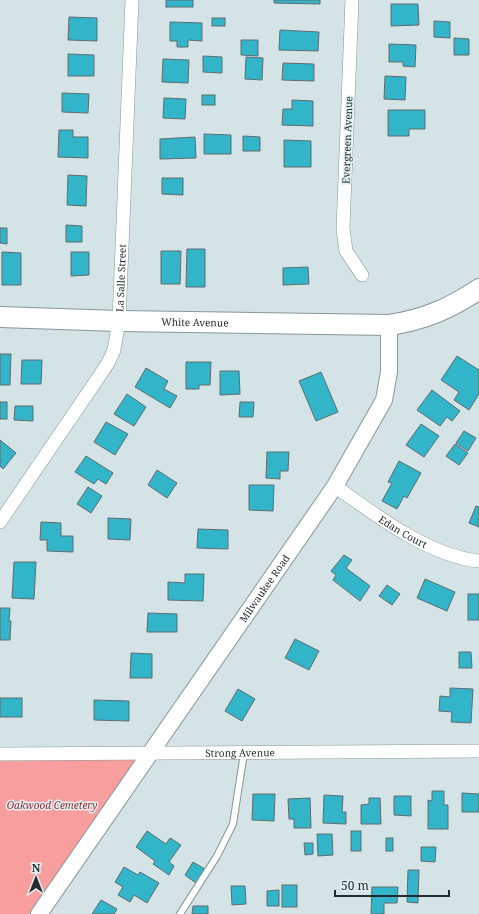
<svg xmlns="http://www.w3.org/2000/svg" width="479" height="914" viewBox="0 0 479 914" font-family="'Noto Serif',serif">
<rect width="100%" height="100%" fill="#d3e3e6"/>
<polygon fill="#f99e9e" points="150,753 39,914 0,914 0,754"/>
<g fill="#32b4c9" stroke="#5e6c6f">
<rect x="166" y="0" width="27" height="7"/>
<polygon points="274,0 320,0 320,4 274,3"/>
<polygon points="391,4 418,4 419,25 391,26"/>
<polygon points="69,17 97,18 97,41 68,40"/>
<rect x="212" y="18" width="13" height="8"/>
<polygon points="434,21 450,22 450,38 434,37"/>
<polygon points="170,22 202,23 202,41 188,40 188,47 177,47 177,41 170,41"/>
<polygon points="280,30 319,32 318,51 279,50"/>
<polygon points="454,38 469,39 469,55 454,55"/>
<polygon points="241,40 258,40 258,56 241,55"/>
<polygon points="389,44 416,45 415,67 403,66 403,62 389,62"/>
<polygon points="68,54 94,55 94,76 68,76"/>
<polygon points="203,56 222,57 222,73 203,72"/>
<polygon points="246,57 263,58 262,80 245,79"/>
<polygon points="163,59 189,60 188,83 162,82"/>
<polygon points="283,63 314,64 314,81 282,80"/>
<polygon points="385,76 406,77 405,100 384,99"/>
<polygon points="62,93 89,94 88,113 62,112"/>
<rect x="202" y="95" width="13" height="10"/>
<polygon points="164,98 186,99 185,119 163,118"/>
<polygon points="292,100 313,101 313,126 282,125 283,109 292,109"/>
<polygon points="388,110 425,110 425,129 409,129 409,136 388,136"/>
<polygon points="59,130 73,130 73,137 88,137 88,158 58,157"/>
<polygon points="204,134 231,135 231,154 204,154"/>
<polygon points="243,136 260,137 260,151 243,151"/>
<polygon points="195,137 196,158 160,159 160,139"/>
<polygon points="284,140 311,141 311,167 284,167"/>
<polygon points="68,175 87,176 86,206 67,205"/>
<polygon points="162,178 183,178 183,195 162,194"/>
<polygon points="66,225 82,226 82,242 66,242"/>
<polygon points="0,228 7,228 7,244 0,243"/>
<polygon points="187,249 205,249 205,287 186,287"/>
<polygon points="161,251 181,251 180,284 161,284"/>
<polygon points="2,252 21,253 21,285 2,285"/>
<polygon points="71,252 89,252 89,275 71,276"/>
<polygon points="308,267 309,284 283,285 283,268"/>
<polygon points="0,354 11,354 10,385 0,385"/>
<polygon points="457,356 479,370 479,394 469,410 454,400 459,392 441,380"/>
<polygon points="22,360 42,360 41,384 21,384"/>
<polygon points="186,362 211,362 210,385 199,385 199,389 186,389"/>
<polygon points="146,368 168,381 164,389 177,396 170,408 135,387"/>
<polygon points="220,371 239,371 240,394 220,395"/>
<polygon points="321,372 338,412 316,421 299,381"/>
<polygon points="432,390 460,411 452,421 447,417 440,426 417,410"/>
<polygon points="127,394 146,407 134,426 114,414"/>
<rect x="0" y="402" width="7" height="17"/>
<polygon points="240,402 254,402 253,417 239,417"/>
<polygon points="15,406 33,406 33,421 14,420"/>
<polygon points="106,422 128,434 115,455 94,442"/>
<polygon points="421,424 439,436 424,457 406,445"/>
<polygon points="464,431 476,438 468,451 456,443"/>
<polygon points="0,440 16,453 3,469 0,466"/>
<polygon points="455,444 468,453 459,465 446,456"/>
<polygon points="267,452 289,452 288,471 280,471 280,479 266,478"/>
<polygon points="86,456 113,473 106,484 98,479 94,484 75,472"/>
<polygon points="399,461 421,473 407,498 404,496 397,509 382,501 392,483 388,482"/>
<polygon points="157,470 177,483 167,498 148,485"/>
<polygon points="249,485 274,485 273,511 249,510"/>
<polygon points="88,487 102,496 91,513 77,504"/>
<polygon points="476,506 479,507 479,527 469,523"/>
<polygon points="108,518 131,519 130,540 108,539"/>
<polygon points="41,522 61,523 61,536 73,536 73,552 47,551 47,540 40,540"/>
<polygon points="198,529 228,530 228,549 197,548"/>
<polygon points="344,555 352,560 346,568 370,586 360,601 333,580 336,575 331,571"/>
<polygon points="14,562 36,562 34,599 12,598"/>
<polygon points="185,574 204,574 203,601 168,600 168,582 185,583"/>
<polygon points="425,579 455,592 447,611 417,598"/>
<polygon points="387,585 400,594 392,605 379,596"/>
<rect x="468" y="594" width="11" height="26"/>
<polygon points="0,608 10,608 9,621 11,621 10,640 0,640"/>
<polygon points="148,613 177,614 177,632 147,632"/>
<polygon points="295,639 319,651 309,670 285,658"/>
<polygon points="459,652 471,652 472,668 459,668"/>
<polygon points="131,653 152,654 152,678 130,678"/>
<polygon points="450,688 473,689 471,723 451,722 452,712 439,711 440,696 450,697"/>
<polygon points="238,689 255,699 242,721 225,711"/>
<rect x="0" y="698" width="22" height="19"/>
<polygon points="94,700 129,701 129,721 94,720"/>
<polygon points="432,791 444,791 444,805 448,805 448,829 428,829 428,800 432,801"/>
<polygon points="462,793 479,794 479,812 462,812"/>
<polygon points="253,794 275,794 274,821 252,820"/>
<polygon points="324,795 343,796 342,812 346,812 346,824 323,823"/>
<polygon points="394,796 411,796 411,816 394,815"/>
<polygon points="310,798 311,828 294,828 294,819 289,819 288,799"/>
<polygon points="369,798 380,798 381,824 361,824 361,805 369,804"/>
<polygon points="147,831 166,844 170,838 181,845 169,862 174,866 169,875 153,864 155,861 136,847"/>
<rect x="351" y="831" width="10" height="20"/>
<polygon points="317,834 332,834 333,855 318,856"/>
<rect x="386" y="838" width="7" height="13"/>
<polygon points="304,843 313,843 313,854 305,855"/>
<polygon points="421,847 436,847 435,862 421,861"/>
<polygon points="193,862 205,869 196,883 185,875"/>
<polygon points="124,867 138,875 140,872 159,883 147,903 134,895 130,902 118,895 123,887 115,882"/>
<polygon points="408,870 419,870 418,903 407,902"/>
<rect x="282" y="885" width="15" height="22"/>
<polygon points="231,886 245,886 246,904 232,905"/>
<polygon points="372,887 398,887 397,903 384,903 384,914 371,914"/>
<polygon points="279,890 279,906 267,906 267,891"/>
<polygon points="101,900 117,909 114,914 92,914"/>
<polygon points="193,906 208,906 208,914 192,914"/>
</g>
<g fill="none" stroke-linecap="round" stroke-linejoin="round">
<g stroke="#879699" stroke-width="8">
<polyline id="service" points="180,914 217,856 233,824 244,753"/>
</g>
<g stroke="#879699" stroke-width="14">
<g id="minor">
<polyline points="352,0 343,229 346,251 362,275"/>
<path id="s1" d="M335 486C375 515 429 556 479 561"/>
<path id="s2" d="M0 522 94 384 108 363 114 350 119 321 132 0"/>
<path id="s3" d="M0 754 479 751"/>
</g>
</g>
<g stroke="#879699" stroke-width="18">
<g id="tertiary">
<path id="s4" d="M39 914 335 486 384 400 389 372V325"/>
</g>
</g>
<g stroke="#879699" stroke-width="22">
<g id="primary">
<path id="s5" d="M0 317 119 321 389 325C424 320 451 308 479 289"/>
</g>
</g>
<use href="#service" stroke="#fff" stroke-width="6"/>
<use href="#minor" stroke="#fff" stroke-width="13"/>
<use href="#tertiary" stroke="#fff" stroke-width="16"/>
<use href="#primary" stroke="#fff" stroke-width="20"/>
</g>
<g text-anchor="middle" stroke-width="3" stroke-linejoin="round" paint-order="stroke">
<g font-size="10" fill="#252b2c" stroke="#e0f0f3">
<text transform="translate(347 140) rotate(-88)" y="4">Evergreen Avenue</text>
<text dy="4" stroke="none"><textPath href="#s2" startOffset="279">La Salle Street</textPath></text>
<text dy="4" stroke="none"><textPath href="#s5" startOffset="195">White Avenue</textPath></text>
<text dy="4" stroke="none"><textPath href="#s1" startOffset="82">Edan Court</textPath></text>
<text dy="4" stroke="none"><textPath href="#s4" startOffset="396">Milwaukee Road</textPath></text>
<text dy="4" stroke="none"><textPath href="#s3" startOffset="240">Strong Avenue</textPath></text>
</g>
<g font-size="10" font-style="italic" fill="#952b34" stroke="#e0f0f3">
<text x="52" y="809">Oakwood Cemetery</text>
</g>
</g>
<g transform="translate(36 878)" stroke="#e0f0f3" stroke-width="3" paint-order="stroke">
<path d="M0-3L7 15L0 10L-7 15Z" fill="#252b2c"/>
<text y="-6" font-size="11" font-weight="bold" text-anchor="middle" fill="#252b2c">N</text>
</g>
<path d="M335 890v6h114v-6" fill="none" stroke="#252b2c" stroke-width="2"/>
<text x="341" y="890" font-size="12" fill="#252b2c" stroke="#e0f0f3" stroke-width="3" paint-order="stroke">50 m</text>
</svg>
